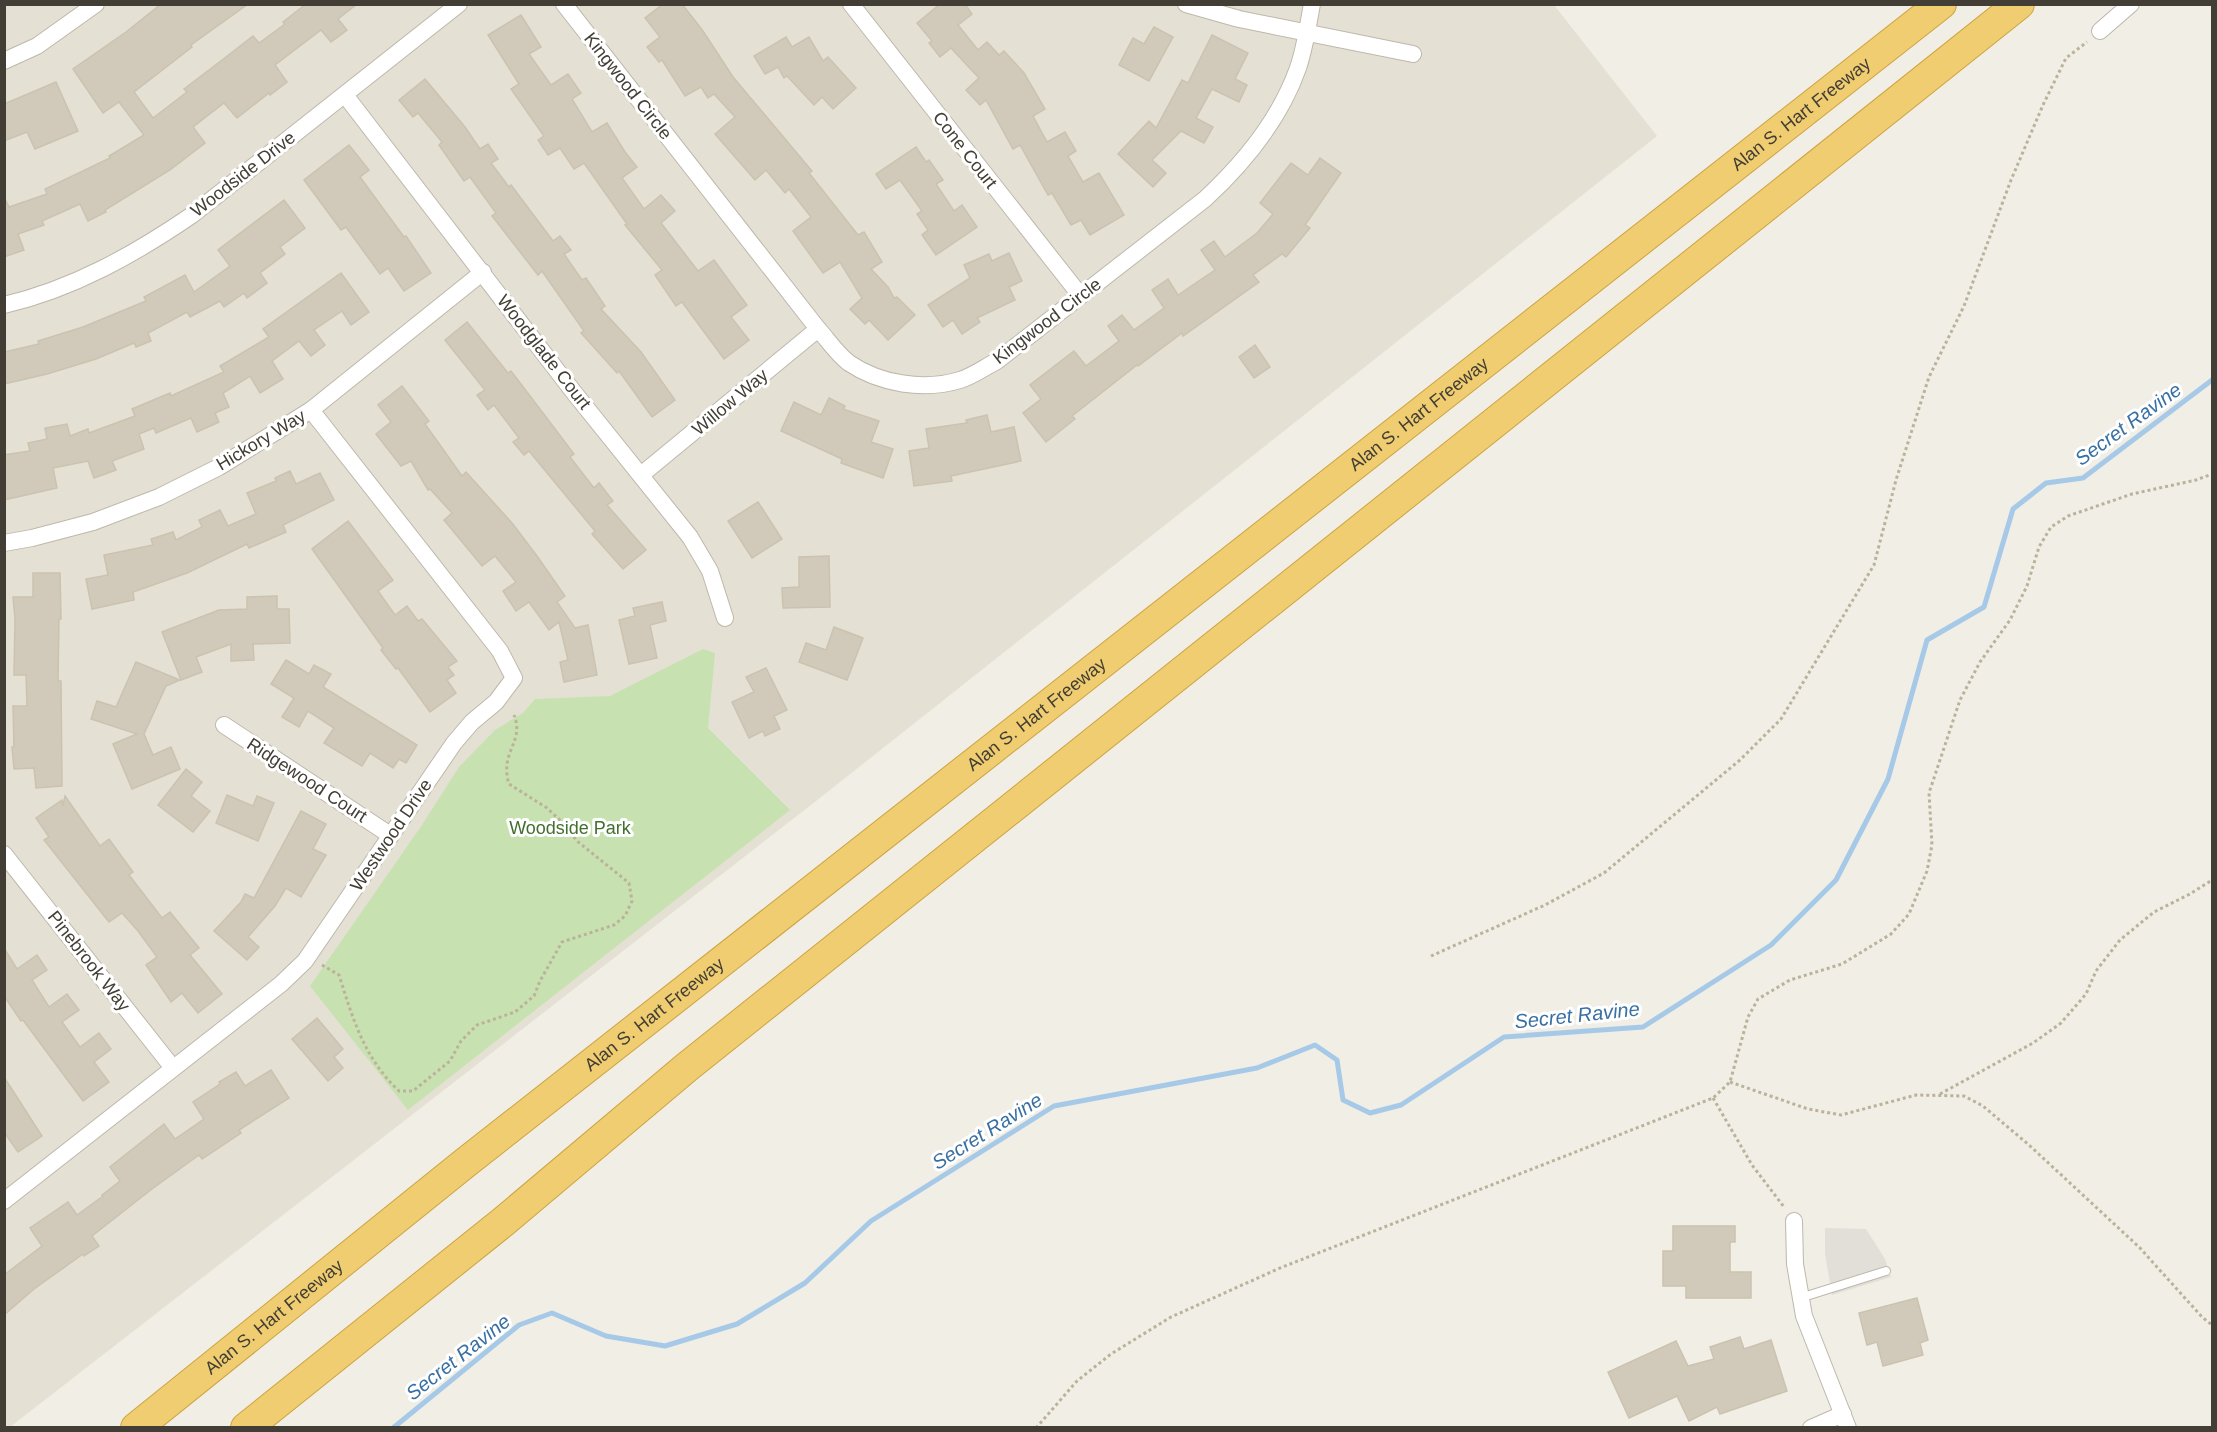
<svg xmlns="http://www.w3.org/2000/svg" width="2217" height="1432" viewBox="0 0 2217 1432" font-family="Helvetica,sans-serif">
<rect width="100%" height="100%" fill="#f0eee5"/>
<polygon fill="#e4e0d3" points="5,5 1554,5 1657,136 816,801 10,1427 5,1428"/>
<polygon fill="#e2dfd9" points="1825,1228 1866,1229 1885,1259 1891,1277 1832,1295 1825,1254"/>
<polygon fill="#c8e1b1" points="703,649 715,653 708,728 790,810 408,1110 310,986 422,825 459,767 495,730 523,713 535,699 610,696"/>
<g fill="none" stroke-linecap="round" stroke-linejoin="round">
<polyline stroke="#a6c9e8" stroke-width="5" points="393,1428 519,1325 552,1313 606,1336 665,1346 737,1324 805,1283 871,1221 1054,1106 1257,1068 1315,1045 1337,1060 1343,1100 1370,1113 1401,1105 1504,1037 1643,1027 1771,945 1836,880 1888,779 1927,640 1984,607 2013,509 2046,483 2083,478 2212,380"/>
</g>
<g fill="#d1cabb" stroke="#cbc2af" stroke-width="1.5">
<polygon points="161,4 248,4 191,45 192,47 134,92 153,118 187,92 184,89 226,57 253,36 259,43 285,24 283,22 306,4 357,4 338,19 347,30 331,42 321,30 275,65 287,82 270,95 269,93 237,118 224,103 193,127 205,143 170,170 105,210 106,212 88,221 80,204 42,221 44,225 18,234 24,250 4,257 4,201 6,201 9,207 47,194 45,189 110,158 109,156 144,135 119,102 103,113 73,69 126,32"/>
<polygon points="663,4 682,4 703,31 733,77 812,171 809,173 858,235 864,232 882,262 871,269 888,287 894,298 897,297 915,315 888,340 869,320 865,324 850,309 862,298 840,262 823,273 793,231 811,217 789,189 785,193 766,170 755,180 715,134 735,117 714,94 708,98 701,87 685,96 662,60 659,62 647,47 660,37 645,18"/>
<polygon points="940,4 965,4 972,14 958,25 978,50 987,42 999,55 1004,51 1024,73 1045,109 1033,116 1047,142 1065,132 1076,151 1068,156 1083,182 1099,173 1124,215 1090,235 1081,220 1071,225 1052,193 1048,195 1020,145 1013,149 986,100 980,105 966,90 979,78 951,48 940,57 929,43 932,41 917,23"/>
<polygon points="521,15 541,47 529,54 551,85 568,74 581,93 572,99 592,132 607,123 625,152 637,167 622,178 644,209 661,195 675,211 661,223 698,271 714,260 747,305 731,317 749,340 724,359 682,302 676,306 655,275 662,270 625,225 627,224 584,163 574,169 560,148 548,155 538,140 544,136 511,89 519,84 488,35"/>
<polygon points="1154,27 1173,37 1149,81 1119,65 1133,38 1144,44"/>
<polygon points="1212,35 1248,53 1235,79 1247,85 1239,102 1212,89 1196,118 1213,127 1204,143 1181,131 1152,160 1166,173 1153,187 1118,154 1149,121 1156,128 1182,80 1188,83"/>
<polygon points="786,37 792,47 809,37 823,61 828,57 856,88 833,109 822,97 814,105 787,76 784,78 778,67 765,74 754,56"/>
<polygon points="425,79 465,127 480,149 488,144 498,159 491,163 509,187 511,185 553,241 560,236 571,250 564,254 582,280 586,278 605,306 601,309 641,352 675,400 652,417 619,371 617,373 581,333 584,331 542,271 538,275 492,216 496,213 470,177 464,181 439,145 442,142 418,113 413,117 399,100"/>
<polygon points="56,82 78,131 35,149 27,132 4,141 4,104"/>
<polygon points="349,145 369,170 360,177 404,237 406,236 431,273 404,291 388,268 380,274 346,227 341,230 304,180"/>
<polygon points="916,147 926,162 929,160 943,180 936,184 954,211 962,205 977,227 936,255 922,235 928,230 917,214 922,211 900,180 886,189 876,174"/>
<polygon points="1320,158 1341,173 1305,225 1310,228 1286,257 1282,254 1253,275 1259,282 1183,336 1182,333 1138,366 1137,365 1072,416 1075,419 1046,442 1023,413 1041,399 1030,385 1074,351 1086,366 1119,341 1108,326 1122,315 1134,330 1164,308 1152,290 1168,279 1178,295 1215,270 1201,250 1214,241 1225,257 1257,233 1273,214 1260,203 1291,163 1308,175"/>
<polygon points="284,200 305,228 280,247 285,254 260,273 267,283 247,298 244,293 224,307 220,301 190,317 187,312 148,333 151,341 136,347 134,343 96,359 47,374 4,384 4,352 39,344 38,341 83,327 146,301 144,297 185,275 194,292 230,266 218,250"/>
<polygon points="1009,253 1022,281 1009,287 1015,300 977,318 980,322 962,334 953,320 943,327 928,305 970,278 964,265 989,254 992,261"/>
<polygon points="341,273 369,312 351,325 342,311 314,330 325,345 311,356 299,341 272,361 283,379 260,393 250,376 223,393 229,407 215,413 219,422 197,432 191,418 156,433 154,428 139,434 144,449 112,461 116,470 94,478 88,461 53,468 57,488 4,500 4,455 30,451 28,443 47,439 45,428 67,424 70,436 88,429 89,433 135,416 132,409 170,393 171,396 224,372 220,366 269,337 263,329"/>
<polygon points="467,322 508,373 511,371 546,417 574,454 570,457 594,488 599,483 613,501 607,505 646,550 623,569 592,534 595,531 529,451 524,455 513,442 519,438 494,405 488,410 477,395 485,390 445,340"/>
<polygon points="1255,345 1270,367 1254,378 1239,357"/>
<polygon points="402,386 429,421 425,424 462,476 466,472 512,523 537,556 565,596 557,602 575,628 588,625 597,675 564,682 560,662 568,660 559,622 549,630 529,602 516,611 503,591 516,582 495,556 482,566 444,520 452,513 430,489 428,490 411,461 401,466 376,434 391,422 378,405"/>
<polygon points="829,398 845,406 843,409 879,421 871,442 893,449 883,478 841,463 842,459 781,431 794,402 821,415"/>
<polygon points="987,415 991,432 1014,427 1021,461 951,476 952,481 914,486 909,451 929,448 926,429 967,423 966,420"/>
<polygon points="290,471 296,484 320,473 334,500 283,525 286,532 249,548 247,544 187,573 133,592 134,600 92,609 86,579 108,575 104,555 153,545 151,539 173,532 176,540 202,527 199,520 220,510 228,526 256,514 247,493 276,481 275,478"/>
<polygon points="758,502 782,539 752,558 728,521"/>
<polygon points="348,521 393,580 378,591 395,615 407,606 418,621 422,619 457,661 448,667 454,675 447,680 456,693 430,712 398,668 396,669 381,650 383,648 312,549"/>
<polygon points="829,556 830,607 783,608 782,588 799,587 799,557"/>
<polygon points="33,573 60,573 61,619 59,619 58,681 61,681 62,786 36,788 34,768 14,769 12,747 14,747 13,706 27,706 26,675 14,675 15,619 13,597 33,597"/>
<polygon points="277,596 277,609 289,609 290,643 253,644 254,660 231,661 231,644 196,657 202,672 181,680 162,632 219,610 247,609 247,597"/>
<polygon points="662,602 666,621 650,625 657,658 629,664 619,620 635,616 633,608"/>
<polygon points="834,627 863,638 847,680 799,662 806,643 826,650"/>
<polygon points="286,660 309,674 314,665 331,674 323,687 417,745 406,763 399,759 393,768 370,753 362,766 324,743 334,728 308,711 299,727 282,717 294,698 271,684"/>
<polygon points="136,662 180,680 166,686 144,734 153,755 171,747 180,769 132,789 113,744 137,734 91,719 97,701 116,707"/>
<polygon points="766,668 787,710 774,716 780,729 765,736 763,731 749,738 732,702 754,692 746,677"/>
<polygon points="186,769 202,782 191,796 210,811 193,832 158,805"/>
<polygon points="227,795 253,806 257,796 274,803 258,841 216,823"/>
<polygon points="65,796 100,846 109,839 133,872 129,875 162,918 170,912 199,948 190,955 222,994 198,1013 182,993 171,1002 146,965 157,957 138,931 122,913 109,922 44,840 49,837 36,818 62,800 63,806"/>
<polygon points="301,811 326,824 313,849 326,855 301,897 286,888 275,906 248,937 259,947 247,960 214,931 241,902 245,894 254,898"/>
<polygon points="4,948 17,969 37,955 47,970 32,980 49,1007 67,994 79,1010 62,1022 80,1047 99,1033 111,1049 94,1062 109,1082 83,1101 23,1020 21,1021 4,996"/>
<polygon points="317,1018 343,1049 334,1057 343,1068 328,1081 292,1039"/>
<polygon points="271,1070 289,1098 239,1130 241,1133 202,1159 199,1155 152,1189 92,1236 99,1246 84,1256 83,1254 34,1289 4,1315 4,1275 42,1246 30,1228 68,1202 77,1215 103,1196 102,1195 120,1181 110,1167 164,1124 175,1139 204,1119 193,1102 220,1084 219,1082 236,1072 245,1086"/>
<polygon points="4,1077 42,1136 18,1152 4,1132"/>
<polygon points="1673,1226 1735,1226 1735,1242 1730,1242 1730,1272 1751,1272 1751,1298 1686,1298 1686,1286 1663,1286 1663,1251 1673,1251"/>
<polygon points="1917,1298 1928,1340 1920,1343 1923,1355 1883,1366 1877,1342 1867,1345 1859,1313"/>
<polygon points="1740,1337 1744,1349 1771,1340 1787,1391 1720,1414 1717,1407 1689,1421 1677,1396 1629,1418 1608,1372 1676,1341 1688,1366 1714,1359 1710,1347"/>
</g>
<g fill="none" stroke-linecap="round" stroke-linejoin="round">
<g stroke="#beb8ab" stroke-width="10">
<polyline id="lane" points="1800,1298 1886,1271"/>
</g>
<g stroke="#beb8ab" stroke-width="18">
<g id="street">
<path d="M564 4 818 329C828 340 837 354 849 363 880 384 924 391 960 380 973 376 985 367 997 361L1205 199C1245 162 1280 119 1298 68 1305 48 1308 25 1312 4"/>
<polyline points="851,4 1080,295"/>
<polyline points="1186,4 1239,19 1413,54"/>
<polyline points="2100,31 2131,4"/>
<polyline points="4,61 37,46 96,4"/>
<polyline points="345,95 572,390 690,537 710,571 725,618"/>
<path d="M4 305C73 289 135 254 192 215L459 4"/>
<polyline points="641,475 818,329"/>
<polyline points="4,543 32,538 93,522 159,497 219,467 311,410 483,272"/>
<polyline points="224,725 390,835"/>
<polyline points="4,854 173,1068"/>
<polyline points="4,1201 281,984 305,961 454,743 472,722 496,702 514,678 500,651 311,410"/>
<polyline points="1794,1221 1795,1264 1804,1316 1848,1428"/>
<polyline points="1811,1428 1843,1414"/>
</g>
</g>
<g stroke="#cea341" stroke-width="32">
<g id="highway">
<path id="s1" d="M136 1428 465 1163 1941 4"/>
<polyline points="246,1428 503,1222 687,1067 2019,4"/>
</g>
</g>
<g stroke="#bbb29b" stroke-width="3" stroke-dasharray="3 3" stroke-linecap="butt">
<polyline points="1431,956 1545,905 1604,873 1740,760 1781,719 1874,565 1896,480 1929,377 1964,306 2011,180 2043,105 2066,58 2087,42"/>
<path d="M322 965 339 975C353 1019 364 1058 399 1091H413L450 1061 461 1041 477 1025 515 1012 534 996 540 981 562 942 614 925 625 916 632 901 629 883 577 841 563 823 547 808 509 784C499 752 525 742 514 715"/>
<polyline points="1730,1082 1808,1109 1841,1115 1916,1095 1964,1096 1983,1106 2029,1145 2139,1247 2202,1317 2212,1325"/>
<polyline points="1940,1094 2033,1043 2061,1023 2086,994 2096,971 2120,940 2154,912 2190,894 2212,880"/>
<polyline points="1713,1098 1752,1165 1784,1207"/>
<polyline points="1036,1428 1077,1381 1111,1354 1171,1317 1280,1268 1713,1098 1730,1082 1748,1017 1758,999 1790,980 1842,964 1891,934 1909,914 1927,871 1932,845 1929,793 1960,700 1980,662 2010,620 2027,586 2039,547 2051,527 2068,516 2132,494 2196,480 2212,474"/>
</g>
<use href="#lane" stroke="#fff" stroke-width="8"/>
<use href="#street" stroke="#fff" stroke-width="16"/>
<use href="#highway" stroke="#f0cd70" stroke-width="30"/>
</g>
<g text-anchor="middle" stroke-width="6" stroke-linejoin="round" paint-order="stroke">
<g font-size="18" fill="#423e35" stroke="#fff">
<text transform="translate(628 86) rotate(52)" y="6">Kingwood Circle</text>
<text dy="6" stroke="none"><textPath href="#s1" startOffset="2121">Alan S. Hart Freeway</textPath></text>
<text transform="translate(965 150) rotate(52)" y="6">Cone Court</text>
<text transform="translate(243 174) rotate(-38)" y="6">Woodside Drive</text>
<text transform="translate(1047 321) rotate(-37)" y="6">Kingwood Circle</text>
<text transform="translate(544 352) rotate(52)" y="6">Woodglade Court</text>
<text transform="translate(730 402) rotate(-40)" y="6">Willow Way</text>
<text dy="6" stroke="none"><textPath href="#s1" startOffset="1635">Alan S. Hart Freeway</textPath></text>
<text transform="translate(261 440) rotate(-31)" y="6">Hickory Way</text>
<text dy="6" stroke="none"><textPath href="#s1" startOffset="1149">Alan S. Hart Freeway</textPath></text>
<text transform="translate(307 780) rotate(33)" y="6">Ridgewood Court</text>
<text transform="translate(391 835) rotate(-56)" y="6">Westwood Drive</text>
<text transform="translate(89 961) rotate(52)" y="6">Pinebrook Way</text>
<text dy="6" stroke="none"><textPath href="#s1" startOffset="663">Alan S. Hart Freeway</textPath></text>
<text dy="6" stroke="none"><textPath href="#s1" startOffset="177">Alan S. Hart Freeway</textPath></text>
</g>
<g font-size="18" fill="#426e2e" stroke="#fff">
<text x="570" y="834">Woodside Park</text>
</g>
<g font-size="20" font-style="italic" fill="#3970a3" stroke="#fff">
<text transform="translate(2128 424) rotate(-36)" y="7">Secret Ravine</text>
<text transform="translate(1577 1015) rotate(-6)" y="7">Secret Ravine</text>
<text transform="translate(987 1131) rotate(-32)" y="7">Secret Ravine</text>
<text transform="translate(458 1357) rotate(-38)" y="7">Secret Ravine</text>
</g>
</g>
<rect width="2217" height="1432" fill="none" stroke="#423e35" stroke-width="12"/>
</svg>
